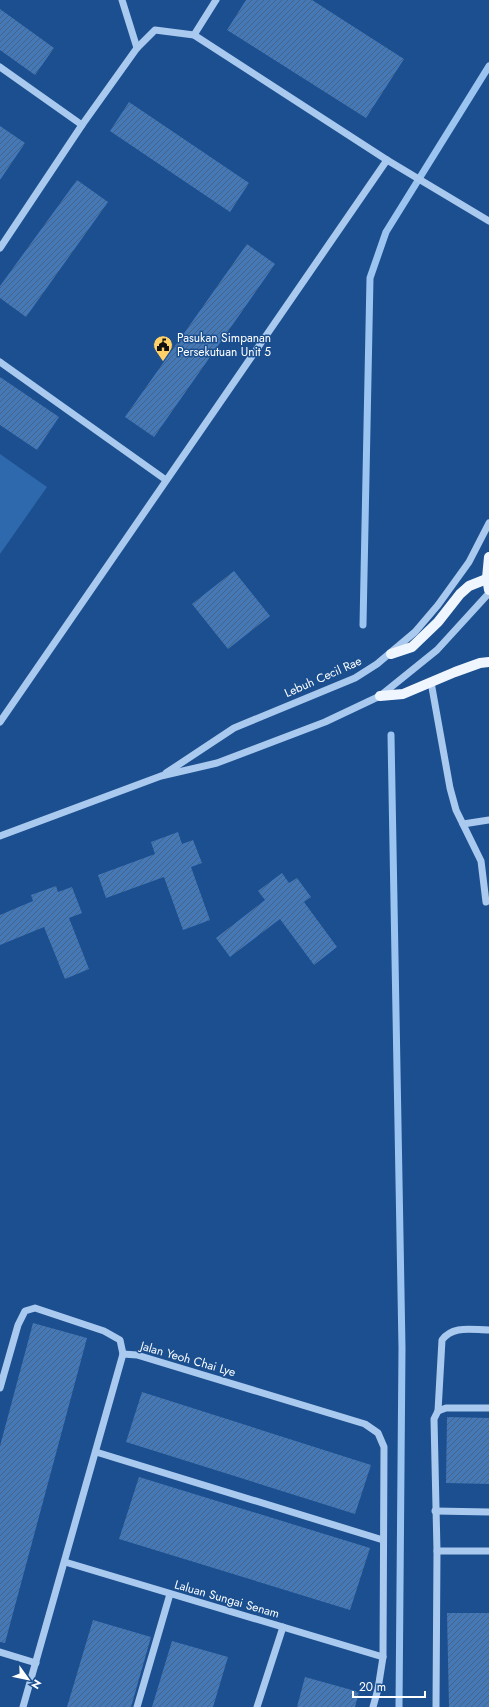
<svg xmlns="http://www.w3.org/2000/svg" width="489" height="1707" viewBox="0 0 489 1707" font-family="Jost,sans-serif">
<defs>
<pattern id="building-hatch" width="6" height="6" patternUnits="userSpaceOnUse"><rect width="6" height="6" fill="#4478b7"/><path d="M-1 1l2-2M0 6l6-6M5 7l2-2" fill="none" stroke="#486282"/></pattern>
</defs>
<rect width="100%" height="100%" fill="#1b4f8f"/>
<polygon fill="#2e69ad" points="0,454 47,487 0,554"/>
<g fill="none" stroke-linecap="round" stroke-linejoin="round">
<g stroke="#9cc4f0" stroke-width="7">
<polyline points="363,625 370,278 386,232 489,66"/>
<polyline points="391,735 402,1348 399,1707"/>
</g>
</g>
<g fill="url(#building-hatch)">
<polygon points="246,0 312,0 404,59 366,118 227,30"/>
<polygon points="0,9 54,48 35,75 0,50"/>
<polygon points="129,102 249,183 230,212 110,131"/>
<polygon points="0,126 25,143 0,180"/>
<polygon points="77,180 108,202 26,317 0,298 0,286"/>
<polygon points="247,244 275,264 154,437 125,417"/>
<polygon points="0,377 59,417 37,450 0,425"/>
<polygon points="234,571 270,616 228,649 192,604"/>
<polygon points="178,832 182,844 193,840 202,863 191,867 210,920 183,930 164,877 106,898 98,875 155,854 151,842"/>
<polygon points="282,873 289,883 297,878 311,897 304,902 337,947 314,965 280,919 230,957 216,938 265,900 258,891"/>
<polygon points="56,886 58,892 72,887 82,913 69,918 89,969 65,979 44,927 0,945 0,915 33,901 31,895"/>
<polygon points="33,1323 87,1338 5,1643 0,1642 0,1446"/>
<polygon points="142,1392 371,1465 355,1514 126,1442"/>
<polygon points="447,1417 489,1418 489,1484 446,1483"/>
<polygon points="139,1477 370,1548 350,1610 119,1539"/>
<polygon points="447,1613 489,1613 489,1707 449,1707"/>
<polygon points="93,1620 151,1637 131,1707 67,1707"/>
<polygon points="172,1641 228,1657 213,1707 152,1707"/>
<polygon points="305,1677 359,1692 355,1707 297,1707"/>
</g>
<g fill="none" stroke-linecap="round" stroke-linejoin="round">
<g stroke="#a9c9ee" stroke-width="7">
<polyline points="122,0 137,48"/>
<polyline points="194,35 216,0"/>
<polyline points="0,67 82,125"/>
<polyline points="0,248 82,125 137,48 155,30 194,35 387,160 489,221"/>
<polyline points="0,362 166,480"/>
<polyline points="431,682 450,788 456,810 481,861 486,902"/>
<polyline points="0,722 387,160"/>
<polyline points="166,773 234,728 355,678 377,664 415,632 438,605 469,562 489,523"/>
<polyline points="463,824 489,820"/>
<polyline points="0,836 161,776 217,763 325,722 380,696 437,650 489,593"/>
<polyline points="0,1388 18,1325 25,1311 35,1308 104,1331 120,1340 123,1354"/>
<path d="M438 1411 442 1340C453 1325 472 1330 489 1330"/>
<polyline points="96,1452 383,1540"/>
<polyline points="435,1511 489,1512"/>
<polyline points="437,1551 434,1419 438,1411 446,1408 489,1408"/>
<polyline points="65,1562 383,1657"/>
<polyline points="0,1652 36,1663"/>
<polyline points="23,1707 123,1354 137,1355 365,1424 378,1433 384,1447 383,1657 378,1689 373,1707"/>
<polyline points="137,1707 170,1594"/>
<polyline points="257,1707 283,1627"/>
<polyline points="436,1707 437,1551 489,1551"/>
</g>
<g stroke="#f0f6ff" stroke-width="10">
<polyline points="489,557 487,578 489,590"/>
<polyline points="391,654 412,647 438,622 460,594 469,586 489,578"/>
<polyline points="380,696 403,694 455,672 480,663 489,662"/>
</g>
</g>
<defs>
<g id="civic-pin" transform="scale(1)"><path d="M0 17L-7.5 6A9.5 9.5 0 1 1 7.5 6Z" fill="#ffd166" stroke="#1b4f8f"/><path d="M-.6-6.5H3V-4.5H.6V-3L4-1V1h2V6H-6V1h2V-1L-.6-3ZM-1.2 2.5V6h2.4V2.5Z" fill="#111"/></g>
</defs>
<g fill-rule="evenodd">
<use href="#civic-pin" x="163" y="345"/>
</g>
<g text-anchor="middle" stroke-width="3" stroke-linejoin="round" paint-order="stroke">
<g font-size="12" fill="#fff" stroke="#1b4f8f" text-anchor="start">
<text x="177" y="342">Pasukan Simpanan<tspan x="177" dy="14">Persekutuan Unit 5</tspan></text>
</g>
<g font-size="12" fill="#fff" stroke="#1b4f8f">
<text transform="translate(323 677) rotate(-24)" y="4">Lebuh Cecil Rae</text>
<text transform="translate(188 1359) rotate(16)" y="4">Jalan Yeoh Chai Lye</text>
<text transform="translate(227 1599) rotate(16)" y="4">Laluan Sungai Senam</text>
</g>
</g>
<g transform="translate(28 1679) rotate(123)" stroke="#1b4f8f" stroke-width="3" paint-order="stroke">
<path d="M0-3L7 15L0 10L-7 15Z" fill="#ffffff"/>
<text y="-6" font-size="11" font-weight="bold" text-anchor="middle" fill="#ffffff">N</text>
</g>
<path d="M353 1691v6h72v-6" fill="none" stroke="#ffffff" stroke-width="2"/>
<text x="359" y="1691" font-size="12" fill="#ffffff" stroke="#1b4f8f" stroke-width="3" paint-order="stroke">20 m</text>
</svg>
